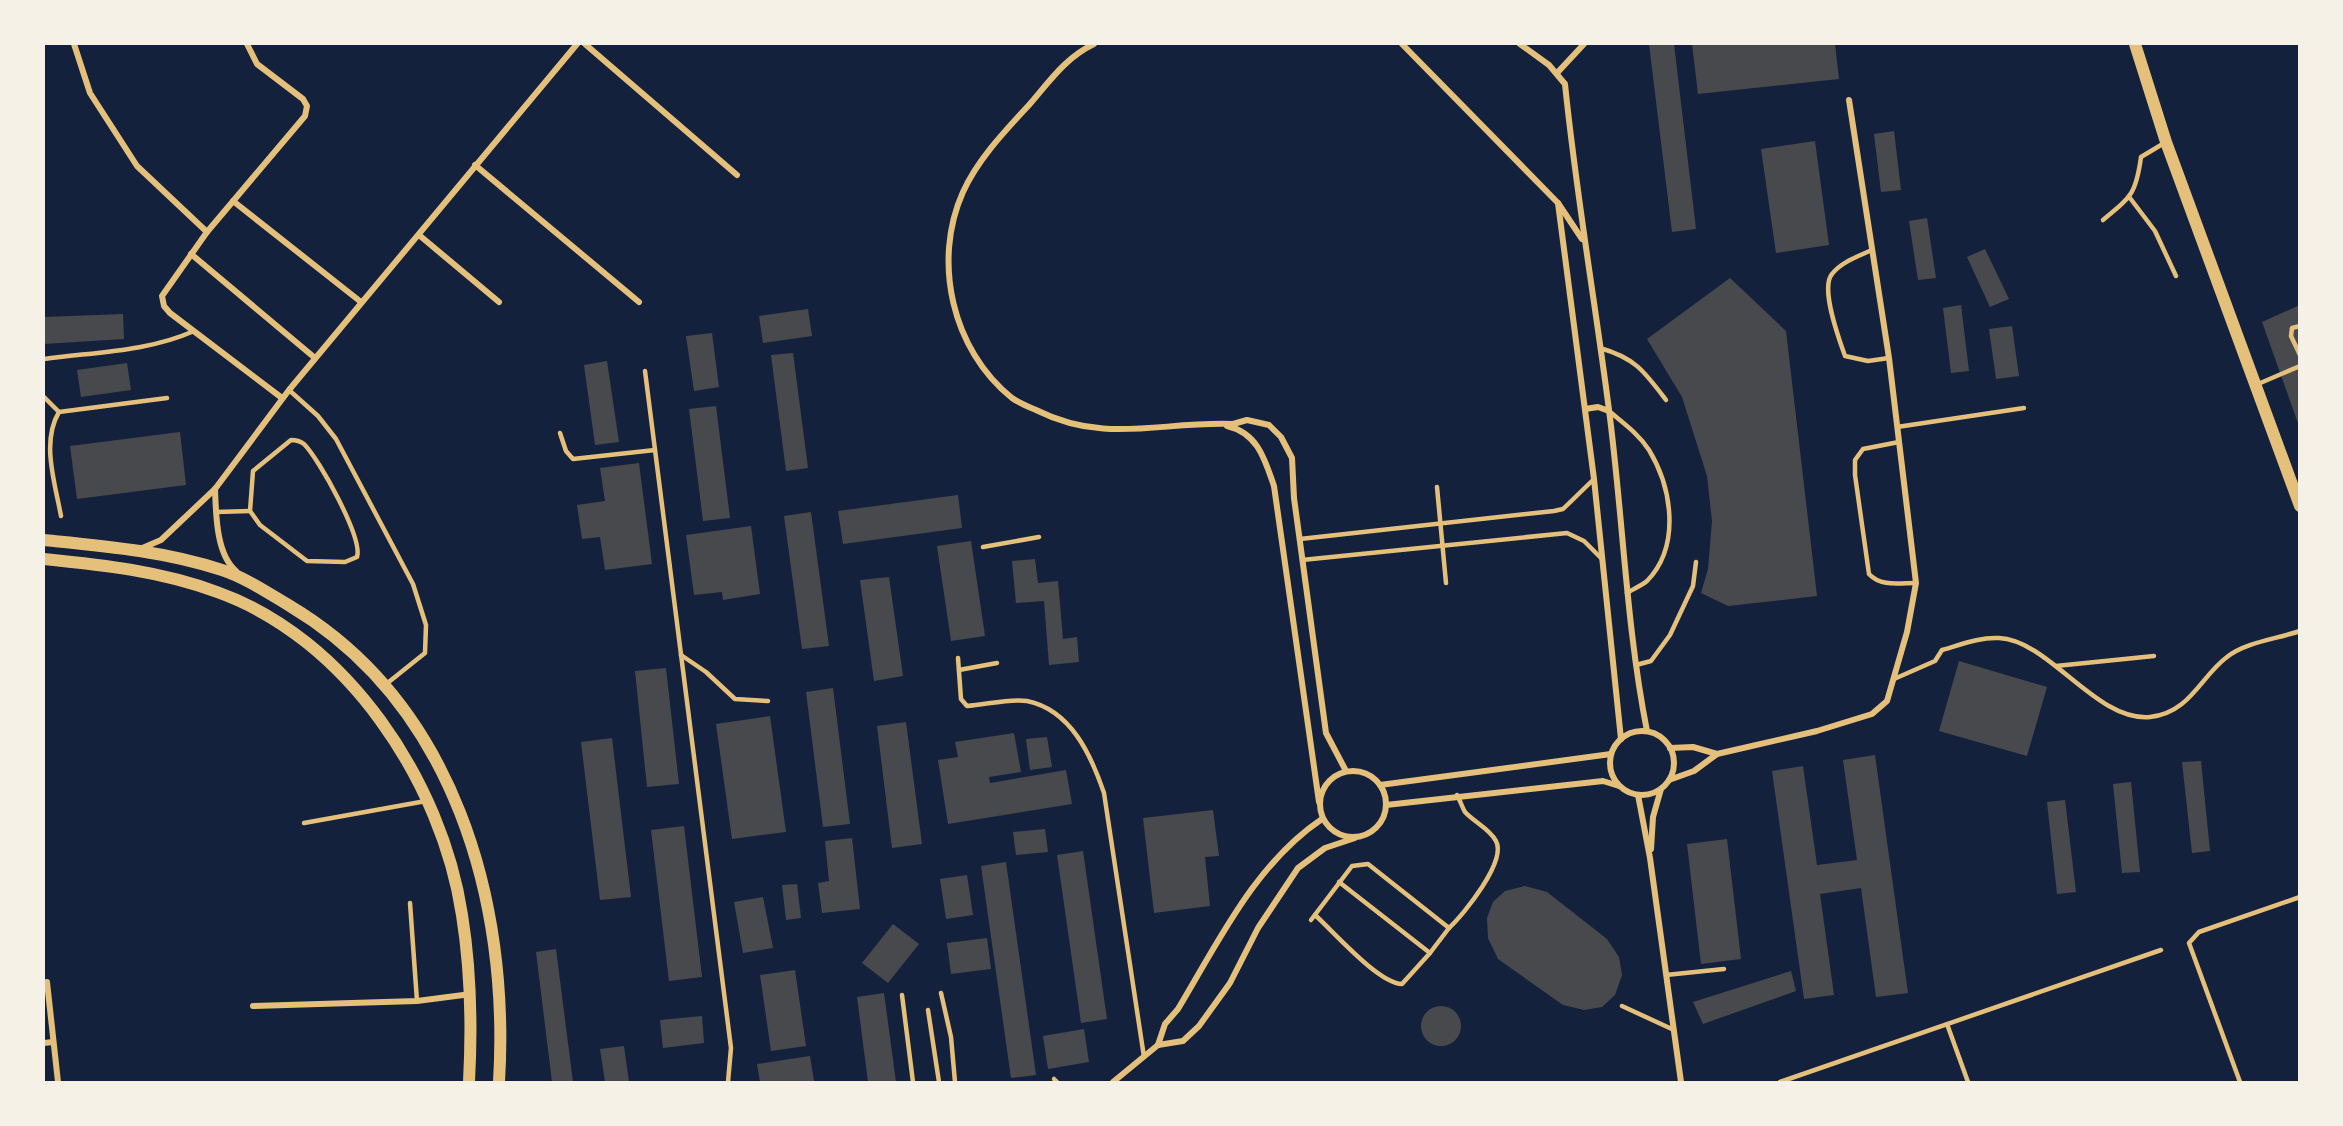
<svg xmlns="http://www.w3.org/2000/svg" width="2343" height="1126" viewBox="0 0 2343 1126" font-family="Jost,sans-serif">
<rect width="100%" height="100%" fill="#14213d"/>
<g fill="#48494c">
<polygon points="1649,44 1674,44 1696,229 1672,232"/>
<polygon points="1692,44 1835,44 1839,79 1698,94"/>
<polygon points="1894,131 1901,190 1881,192 1874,134"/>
<polygon points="1815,141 1829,245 1776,253 1761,149"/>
<polygon points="1927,218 1936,278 1918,280 1909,221"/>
<polygon points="1985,249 2009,299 1990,307 1967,257"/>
<polygon points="1730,278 1786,331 1817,596 1728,606 1701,593 1708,569 1712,521 1707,476 1682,397 1647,339"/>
<polygon points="1961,305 1969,371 1951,373 1943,308"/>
<polygon points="2300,305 2300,426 2299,426 2262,322"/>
<polygon points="808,309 812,336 763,343 759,316"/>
<polygon points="123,314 124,339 44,344 44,317"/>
<polygon points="2012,326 2019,376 1996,379 1989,329"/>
<polygon points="712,333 719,387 694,391 686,336"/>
<polygon points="793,353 808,468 786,471 771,355"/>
<polygon points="607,361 619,442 595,445 584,365"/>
<polygon points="127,363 131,390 81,397 77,370"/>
<polygon points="716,406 730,518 703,521 689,409"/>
<polygon points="180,432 186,485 77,499 70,446"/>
<polygon points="639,463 652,564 605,570 600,537 582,539 577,505 605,501 600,468"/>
<polygon points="958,495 962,528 843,544 838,511"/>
<polygon points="811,512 829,646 802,649 784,516"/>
<polygon points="751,526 760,594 723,600 722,592 694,595 686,535"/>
<polygon points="971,541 985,636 951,641 937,546"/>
<polygon points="1035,559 1038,583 1058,581 1063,639 1077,637 1079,662 1049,665 1044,601 1016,603 1012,561"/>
<polygon points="889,577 903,676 874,681 860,580"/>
<polygon points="1959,661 2047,687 2027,756 1939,731"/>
<polygon points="666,668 679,784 647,787 635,671"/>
<polygon points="833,688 850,824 823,827 806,692"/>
<polygon points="770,716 786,832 732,839 716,724"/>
<polygon points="906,722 922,844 892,848 877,726"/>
<polygon points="1014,733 1021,772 989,777 990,783 1066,770 1072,804 948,824 938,760 958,757 955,742"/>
<polygon points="1047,737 1052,767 1030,770 1026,739"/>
<polygon points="612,738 631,897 600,900 581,742"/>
<polygon points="1875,755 1908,993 1876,997 1861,888 1820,894 1834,995 1804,999 1772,771 1803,766 1817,865 1857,860 1843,760"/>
<polygon points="2201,761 2210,851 2192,853 2182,762"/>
<polygon points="2131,782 2140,872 2122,873 2113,784"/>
<polygon points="2065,800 2076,892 2057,894 2047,802"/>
<polygon points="1213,810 1219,856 1205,857 1210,906 1154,913 1143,818"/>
<polygon points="684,826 702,977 669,981 651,830"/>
<polygon points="1045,829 1048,852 1016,855 1013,832"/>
<polygon points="852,838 860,909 822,913 818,883 829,881 825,841"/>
<polygon points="1727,839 1741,959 1701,964 1687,844"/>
<polygon points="1083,851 1107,1019 1081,1023 1057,855"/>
<polygon points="1006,862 1036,1075 1011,1078 981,866"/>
<polygon points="967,875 973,915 946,919 940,879"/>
<polygon points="797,884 801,918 786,920 782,885"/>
<polygon points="1525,886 1547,892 1607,939 1619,957 1622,975 1615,995 1602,1007 1584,1010 1563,1005 1498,959 1488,938 1487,918 1493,902 1505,891"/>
<polygon points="763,897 773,948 743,953 734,902"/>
<polygon points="893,924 919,944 888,983 862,963"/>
<polygon points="987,938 991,969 951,974 947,943"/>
<polygon points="556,949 573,1082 552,1082 536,952"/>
<polygon points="795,970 806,1046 771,1051 760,975"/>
<polygon points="1791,971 1796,991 1703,1024 1693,1002"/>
<polygon points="884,993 896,1082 868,1082 857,997"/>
<circle cx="1441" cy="1026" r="20"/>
<polygon points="702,1016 704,1043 663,1048 660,1020"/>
<polygon points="1084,1029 1089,1062 1048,1069 1043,1036"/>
<polygon points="624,1046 629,1082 605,1082 600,1049"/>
<polygon points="810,1056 814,1081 760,1082 757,1064"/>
</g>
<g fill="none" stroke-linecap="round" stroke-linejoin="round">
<g stroke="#e5c07b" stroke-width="4.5">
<polyline points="2130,198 2155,231 2176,276"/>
<path d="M2103 220C2131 197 2136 194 2141 157L2166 142"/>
<path d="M1872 250C1859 256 1841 262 1832 274 1820 288 1839 339 1845 356L1868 361 1889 358"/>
<polyline points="2300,326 2292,328 2291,336 2300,355"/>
<path d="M1600 348C1635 358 1644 371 1666 400"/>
<path d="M44 359C94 352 147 352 194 331"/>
<polyline points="645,371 731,1048 728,1082"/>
<polyline points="2258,384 2300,366"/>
<polyline points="289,390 318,416 336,439 413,584 426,625 425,653 385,685"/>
<polyline points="44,397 59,412"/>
<path d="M1609 411C1623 423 1639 434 1649 450 1672 488 1681 546 1647 581 1641 586 1633 589 1627 593"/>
<polyline points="1897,427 2024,408"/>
<polyline points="560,433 566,451 573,459 655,450"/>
<path d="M291 440C296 440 300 441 304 444 319 459 363 538 357 557L345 562 307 561 260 525 250 511 253 471Z"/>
<path d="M1899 442 1863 449 1855 460V475L1869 574C1881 587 1899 583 1916 583"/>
<polyline points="1437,487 1446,583"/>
<polyline points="216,512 250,511"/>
<path d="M61 516C55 483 41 442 59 412L167 398"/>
<polyline points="1300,539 1554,511 1563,509 1594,479"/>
<polyline points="983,547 1039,537"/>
<polyline points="1302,560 1567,533 1584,541 1601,558"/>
<polyline points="681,655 706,672 735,699 768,701"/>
<path d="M958 658 961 699 967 706C985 705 1010 698 1027 701 1071 710 1091 755 1104 793L1144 1057"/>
<polyline points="1636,665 1651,661 1670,635 1693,586 1696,562"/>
<polyline points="2056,666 2154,656"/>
<polyline points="959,670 997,663"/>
<path d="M1894 679 1935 661 1942 650C1960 645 1979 637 1999 638 2049 640 2096 722 2150 717 2190 713 2201 676 2227 657 2246 642 2277 639 2300 631"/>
<polyline points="304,823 426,801"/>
<polyline points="410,903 417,1001"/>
<path d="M1315 915C1334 932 1378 983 1402 984L1430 953 1339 882"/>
<path d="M1311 920 1352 866 1368 864 1449 928C1464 914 1507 861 1496 841 1490 829 1474 822 1465 812 1462 807 1460 800 1457 795"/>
<polyline points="1430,953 1449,928"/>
<polyline points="1666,975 1724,969"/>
<polyline points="941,993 951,1037 955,1082"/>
<polyline points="902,995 913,1082"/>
<polyline points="1622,1006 1674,1030"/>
<polyline points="928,1010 939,1082"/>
<polyline points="1947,1024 1968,1082"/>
<polyline points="1054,1079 1057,1082"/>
<polyline points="1780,1082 2161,950"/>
<polyline points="2240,1082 2189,943 2199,932 2300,897"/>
</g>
<g stroke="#e5c07b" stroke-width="6">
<polyline points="74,44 90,93 137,166 207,232"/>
<polyline points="247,44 257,64 303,99 307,106 305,116 207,232 162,296 164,306 170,313 282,398"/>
<polyline points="585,44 737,175"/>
<path d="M1094 44C1066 57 1049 82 1029 105 1005 131 978 159 963 192 932 261 952 350 1012 398 1019 403 1029 407 1036 410 1106 445 1160 421 1233 424L1247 420 1269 425 1281 437 1292 458 1294 498 1326 733 1346 771"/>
<polyline points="1402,44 1558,203 1582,239"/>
<path d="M1520 44 1549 65 1565 84C1576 193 1595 301 1609 410 1623 517 1626 625 1647 731"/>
<polyline points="1557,73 1584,44"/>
<polyline points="475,165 639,302"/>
<polyline points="233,201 361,302"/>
<polyline points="1558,203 1594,479 1621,739"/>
<polyline points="419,235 499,302"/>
<polyline points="191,254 315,358"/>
<polyline points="1585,409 1598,407 1609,411"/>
<path d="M1227 426C1258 433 1265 460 1274 486L1319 802"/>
<path d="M215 489C216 514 216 554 236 571"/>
<polyline points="140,549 161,540 215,489 289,390 577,44"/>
<circle cx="1642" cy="763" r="32"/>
<polyline points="1670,748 1693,747 1717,754"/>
<circle cx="1353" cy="804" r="33"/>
<polyline points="1669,780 1694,771 1717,754 1817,731 1872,714 1887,701 1907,632 1916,583 1889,358 1849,100"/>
<polyline points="1380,785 1611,754"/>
<polyline points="1638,795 1650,858 1681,1082"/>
<polyline points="1386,805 1603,781 1619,786"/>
<polyline points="1651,849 1653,817 1661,789"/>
<polyline points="47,982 58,1082"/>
<polyline points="253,1006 417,1001 471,994"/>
<polyline points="44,1043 53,1042"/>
<polyline points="1158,1045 1183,1041 1199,1026 1230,983 1258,928 1298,868 1325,848 1355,838"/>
<path d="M1158 1045 1165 1024 1178 1009C1219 941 1255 864 1322 819"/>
<polyline points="1113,1082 1158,1045"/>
</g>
<g stroke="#e5c07b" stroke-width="12">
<polyline points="2135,44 2166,142 2300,506"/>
<path d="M44 540C104 546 164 551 222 570 246 578 268 593 290 606 454 704 510 901 499 1082"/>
<path d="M44 559C103 565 161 571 217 592 347 638 442 782 462 915 471 971 472 1026 469 1082"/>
</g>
</g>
<rect width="2343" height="1126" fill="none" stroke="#f6f1e7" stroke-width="90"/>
</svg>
